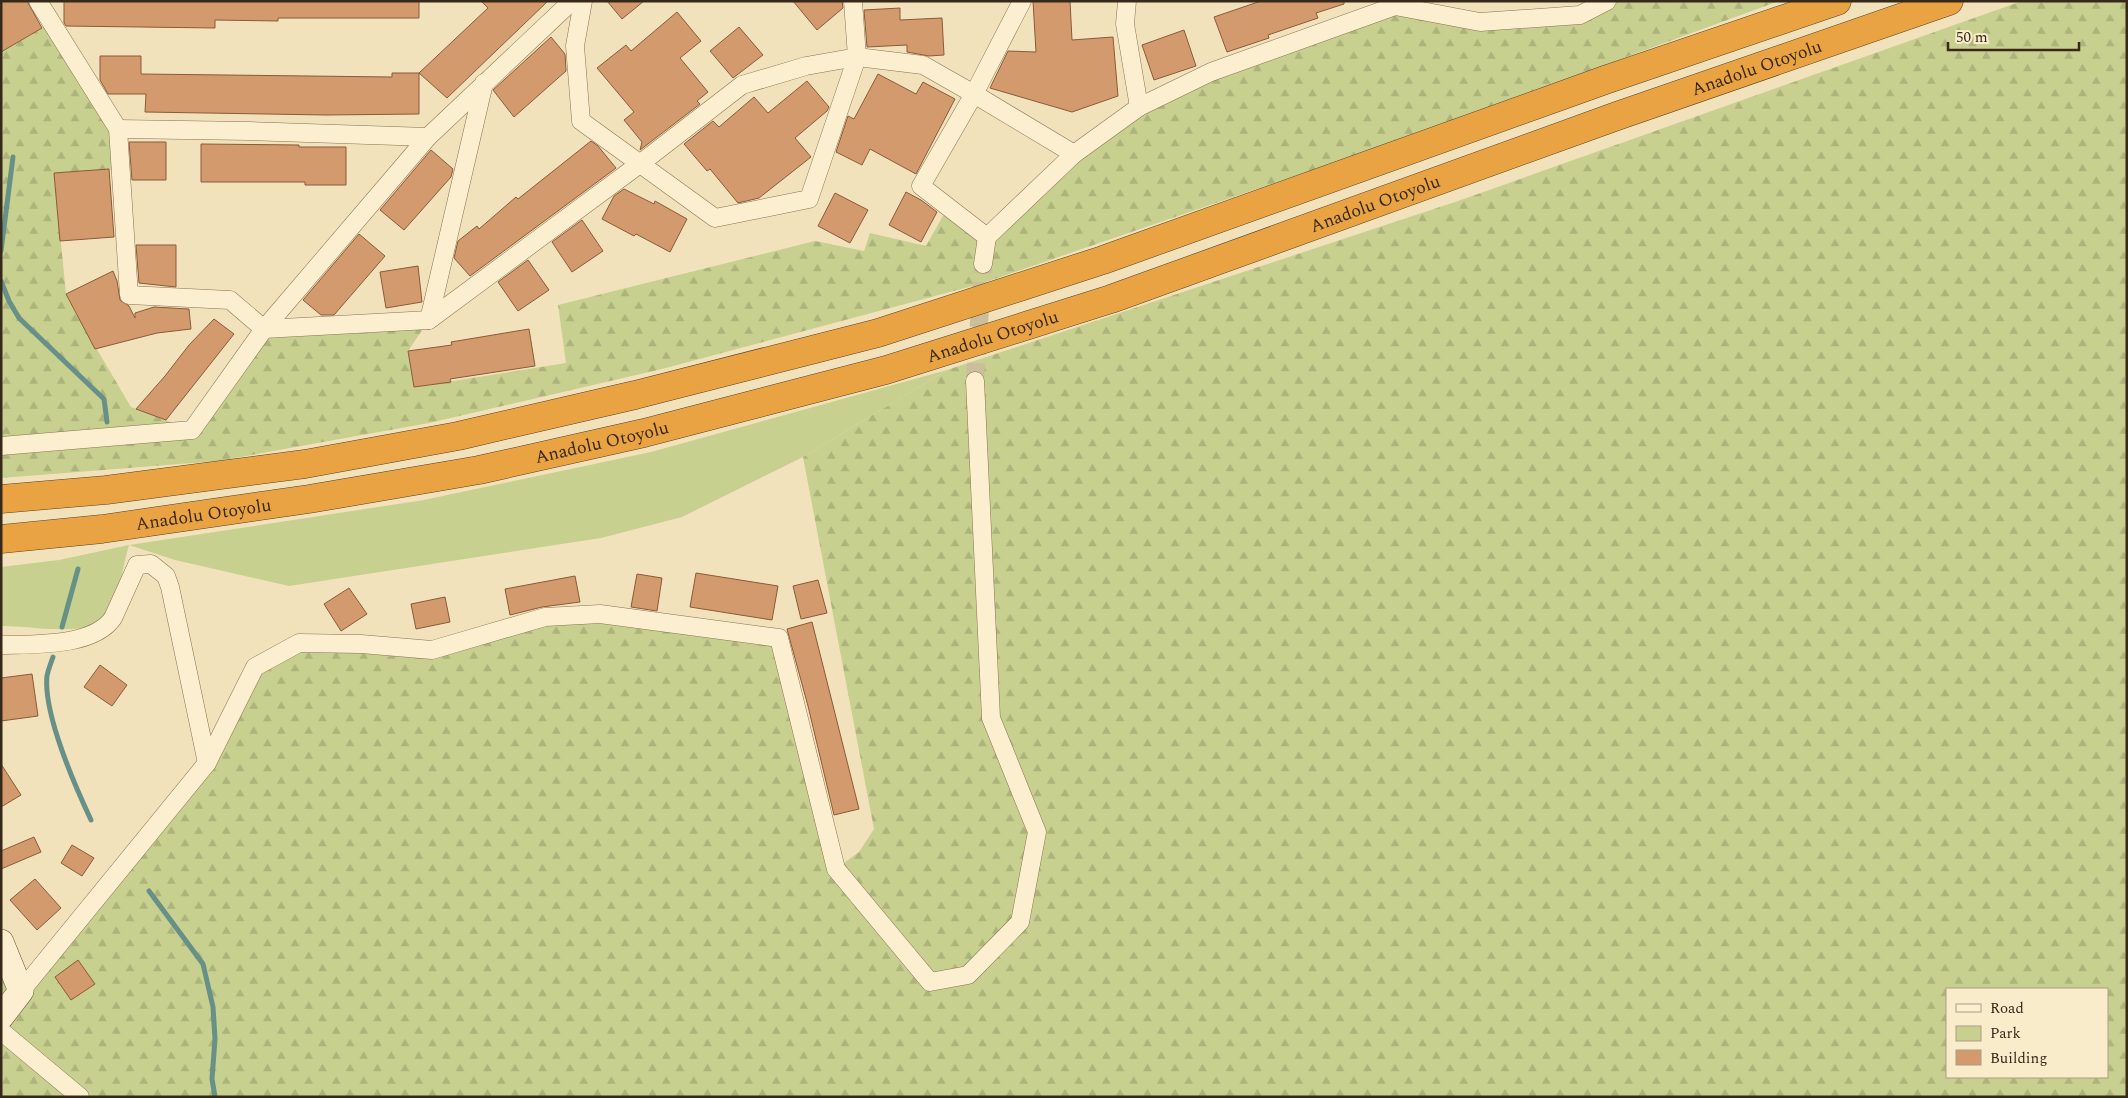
<svg xmlns="http://www.w3.org/2000/svg" width="2128" height="1098" viewBox="0 0 2128 1098" font-family="Spectral,serif">
<defs>
<pattern id="forest-firs" width="22" height="20" patternUnits="userSpaceOnUse" patternTransform="scale(1.25)"><rect width="22" height="20" fill="#c7d08f"/><path d="M5 1l3.5 6h-7zM16 11l3.5 6h-7z" fill="#acb37b"/></pattern>
</defs>
<rect width="100%" height="100%" fill="#f1e2bb"/>
<path fill="#c7d08f" d="M947 370 803 457 682 517 601 538 289 586 175 560 129 545C123 565 119 594 111 612 98 640 27 625 1 626V567L59 560 129 545 424 500 651 452Z"/>
<g fill="url(#forest-firs)" fill-rule="evenodd">
<polygon points="1607,1 1779,1 1408,137 980,284 662,369 429,423 218,461 1,478 1,52 51,23 118,129 121,169 54,173 66,294 76,314 131,407 192,430 264,329 429,320 408,351 415,387 566,363 558,305 815,241 864,251 870,233 926,246 948,207 987,236 1139,107 1395,6 1480,22 1580,15"/>
<path d="M2022 1H2127V1097H1V942L21 990 207 763 255 667 299 643 432 650 545 617 779 638 837 868 859 852 874 829 803 457 947 370 1458 201ZM1947 989H2107V1077H1947Z"/>
</g>
<g fill="none" stroke-linecap="round" stroke-linejoin="round">
<g stroke="#679086" stroke-width="5">
<polyline points="1,251 13,157"/>
<polyline points="1,281 9,301 19,318 104,399 107,422"/>
<polyline points="62,627 78,569"/>
<path d="M53 657C51 663 48 670 47 676 43 713 75 786 91 820"/>
<polyline points="149,891 203,964 213,1007 215,1039 212,1079 215,1097"/>
</g>
</g>
<g fill="#d39a6e" stroke="#8b5a38">
<polygon points="1,1 27,1 42,28 1,52"/>
<polygon points="64,1 419,1 419,18 278,18 278,21 215,20 215,28 66,26 64,23"/>
<polygon points="481,1 548,1 447,98 419,73 488,8"/>
<polygon points="607,1 644,1 622,19"/>
<polygon points="793,1 842,1 843,8 817,30"/>
<polygon points="1033,1 1070,1 1072,40 1113,37 1118,96 1072,112 990,88 1008,51 1036,52"/>
<polygon points="1261,1 1344,1 1344,4 1316,13 1318,18 1268,35 1269,38 1227,52 1214,17"/>
<polygon points="900,8 900,20 942,18 944,55 929,56 907,52 907,45 867,47 864,10"/>
<polygon points="677,12 701,41 680,58 708,92 697,101 700,104 640,150 642,142 624,120 634,112 597,68 626,45 631,51"/>
<polygon points="739,27 763,55 733,78 710,51"/>
<polygon points="1184,30 1196,66 1154,80 1142,45"/>
<polygon points="551,37 565,54 566,71 514,117 493,90"/>
<polygon points="100,56 141,56 141,74 392,77 392,73 419,73 419,114 326,115 145,112 146,94 108,94 100,80"/>
<polygon points="878,74 916,94 923,82 955,99 916,174 870,149 862,165 836,152 848,116 854,119"/>
<polygon points="807,81 829,107 827,111 795,138 811,157 759,198 738,203 710,169 707,171 684,144 713,121 719,127 754,97 768,113"/>
<polygon points="591,141 598,146 616,168 470,276 454,258 458,241 477,226 479,229 516,197 518,199"/>
<polygon points="129,142 166,142 166,180 132,180"/>
<polygon points="201,144 299,145 299,147 346,147 346,185 305,185 305,182 201,182"/>
<polygon points="431,150 453,169 451,177 404,230 380,210"/>
<polygon points="109,169 114,237 60,241 54,173"/>
<polygon points="624,189 654,204 655,201 687,219 670,252 636,234 634,236 602,219 614,196"/>
<polygon points="906,192 921,200 937,212 921,242 889,225"/>
<polygon points="835,193 868,210 850,243 818,226"/>
<polygon points="582,220 603,251 572,272 552,242"/>
<polygon points="359,234 385,256 334,315 321,315 303,300"/>
<polygon points="136,245 176,245 176,287 139,283"/>
<polygon points="528,260 549,290 518,311 498,282"/>
<polygon points="418,266 422,302 386,308 380,272"/>
<polygon points="113,271 117,281 120,300 129,306 135,318 135,313 154,307 189,309 191,329 157,333 95,349 66,294"/>
<polygon points="214,319 234,334 166,420 136,409 165,376 189,345"/>
<polygon points="529,329 535,366 450,379 451,382 414,387 408,351 452,345 451,342"/>
<polygon points="696,573 778,586 772,620 690,607"/>
<polygon points="637,574 662,578 657,611 631,607"/>
<polygon points="575,576 580,602 542,607 510,615 505,589"/>
<polygon points="818,580 827,613 801,619 793,586"/>
<polygon points="349,588 367,614 341,631 324,604"/>
<polygon points="445,597 450,622 416,629 411,604"/>
<polygon points="812,622 859,809 834,815 808,706 787,629"/>
<polygon points="100,665 127,685 112,706 84,687"/>
<polygon points="32,674 38,716 1,721 1,678"/>
<polygon points="1,764 21,795 1,807"/>
<polygon points="34,837 41,852 1,869 1,851"/>
<polygon points="72,845 94,858 82,876 61,863"/>
<polygon points="35,879 61,908 37,930 10,900"/>
<polygon points="78,960 95,984 71,1000 55,977"/>
</g>
<g fill="none" stroke-linecap="round" stroke-linejoin="round">
<polyline stroke="#ccbd9b" stroke-width="18" stroke-dasharray="18 9" stroke-linecap="butt" points="975,381 983,264"/>
<g stroke="#8a7154" stroke-width="19">
<g id="street">
<polyline points="38,1 118,129 129,295 230,300 264,329 429,320 641,163 742,85 806,66 857,57 923,65 974,94 1074,154"/>
<polyline points="583,1 575,46 581,121 715,218 809,199 857,57 853,1"/>
<polyline points="1127,1 1125,24 1139,107"/>
<polyline points="1395,6 1480,22 1580,15 1607,1"/>
<polyline points="118,129 249,131 428,137"/>
<polyline points="987,237 921,186 974,94 1022,1"/>
<polyline points="983,264 987,237 1074,154 1139,107 1211,72 1395,6 1394,1"/>
<polyline points="429,320 484,83"/>
<polyline points="1,446 192,430 264,329 428,137 572,1"/>
<path d="M1 645C34 644 93 647 113 618L137 565 151 564 166 576 170 587 207 763"/>
<polyline points="21,991 207,763 255,667 299,643 361,644 432,650 545,617 600,614 779,638 836,869 930,982 968,975 1020,922 1037,832 991,718 975,381"/>
<polyline points="1,1031 80,1097"/>
</g>
</g>
<g stroke="#6b5237" stroke-width="26">
<polyline id="secondary" points="1,942 21,991 1,1017"/>
</g>
<g stroke="#573f29" stroke-width="29">
<g id="highway">
<polyline points="1,499 106,490 305,464 458,436 635,395 878,333 1103,260 1605,80 1837,1"/>
<path id="s1" d="M1 539 102 529 309 499 479 470 644 433 886 370 1111 299 1617 116 1949 1"/>
</g>
</g>
<use href="#street" stroke="#fcefcf" stroke-width="18"/>
<use href="#secondary" stroke="#fcefcf" stroke-width="25"/>
<use href="#highway" stroke="#eaa343" stroke-width="28"/>
</g>
<g text-anchor="middle" stroke-width="4" stroke-linejoin="round" paint-order="stroke">
<g font-size="18" fill="#37291a" stroke="#f8eccb">
<text dy="6" stroke="none"><textPath href="#s1" startOffset="1824">Anadolu Otoyolu</textPath></text>
<text dy="6" stroke="none"><textPath href="#s1" startOffset="1419">Anadolu Otoyolu</textPath></text>
<text dy="6" stroke="none"><textPath href="#s1" startOffset="1014">Anadolu Otoyolu</textPath></text>
<text dy="6" stroke="none"><textPath href="#s1" startOffset="609">Anadolu Otoyolu</textPath></text>
<text dy="6" stroke="none"><textPath href="#s1" startOffset="204">Anadolu Otoyolu</textPath></text>
</g>
</g>
<rect width="2128" height="1098" fill="none" stroke="#37291a" stroke-width="5"/>
<rect x="1946" y="988" width="162" height="90" fill="#f8eccb" stroke="#ab9e84"/>
<rect x="1956" y="1004" width="25" height="8" fill="#fcefcf" stroke="#ab9e84"/>
<text x="1990" y="1013" font-size="15" fill="#37291a">Road</text>
<rect x="1956" y="1026" width="25" height="15" fill="#c7d08f" stroke="#ab9e84"/>
<text x="1990" y="1038" font-size="15" fill="#37291a">Park</text>
<rect x="1956" y="1050" width="25" height="15" fill="#d39a6e" stroke="#ab9e84"/>
<text x="1990" y="1063" font-size="15" fill="#37291a">Building</text>
<path d="M1948 42v8h131v-8" fill="none" stroke="#37291a" stroke-width="2.5"/>
<text x="1956" y="42" font-size="15" fill="#37291a" stroke="#f8eccb" stroke-width="4" paint-order="stroke">50 m</text>
</svg>
